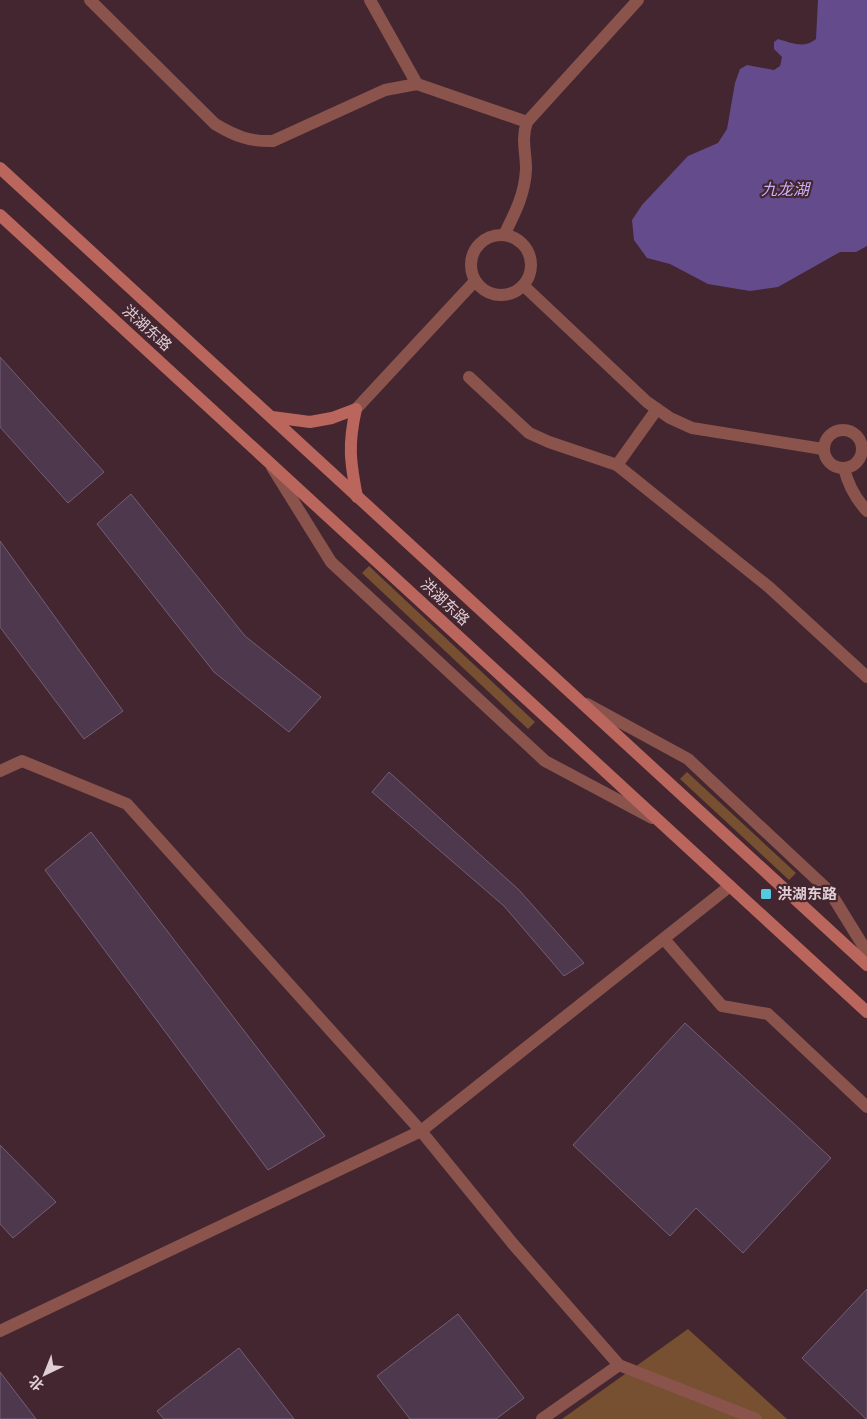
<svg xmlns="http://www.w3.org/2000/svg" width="867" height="1419" viewBox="0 0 867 1419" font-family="'Archivo Narrow','Noto Sans SC',sans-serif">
<rect width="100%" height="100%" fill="#432630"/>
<g fill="#774f31">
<polygon points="369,566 535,722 528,729 362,573"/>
<polygon points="687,772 796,873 789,880 680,779"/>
<polygon points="688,1329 787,1419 562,1419"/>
</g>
<path fill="#644c8c" d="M818 0H867V246L856 252H840L778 287 750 291 708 284 670 264 647 258 634 240 632 220 642 205 688 156 718 143 727 129 735 83 740 69 747 65 774 70 780 66 782 57 774 49V42L778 39C792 43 804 49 816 39Z"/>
<g fill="#4e384d" stroke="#765e74">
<polygon points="0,357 104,472 68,503 0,427"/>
<polygon points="131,494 245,636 321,697 289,732 214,672 97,524"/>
<polygon points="0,541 123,711 84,739 0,627"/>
<polygon points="389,772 519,890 584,963 564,976 504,906 372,792"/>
<polygon points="91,832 325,1136 268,1170 45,870"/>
<polygon points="685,1023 831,1158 743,1253 696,1208 670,1236 573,1145"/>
<polygon points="0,1145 56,1202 13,1238 0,1224"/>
<polygon points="867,1289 867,1419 866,1419 802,1358"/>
<polygon points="458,1314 524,1398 496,1419 410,1419 377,1376"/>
<polygon points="239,1348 294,1419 164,1419 157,1411"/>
<polygon points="0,1372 36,1419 0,1419"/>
</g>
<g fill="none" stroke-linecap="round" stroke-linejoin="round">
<g stroke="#8a544d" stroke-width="12">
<polyline points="0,771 22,761 127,804 421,1131 513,1244"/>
<polyline points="664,939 722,1006 768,1014 867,1107"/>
</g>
<g stroke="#8a544d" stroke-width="12">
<path d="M90 0 215 124C235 136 250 142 273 141L385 90 417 84"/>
<polyline points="370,0 417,84 527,122"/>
<circle cx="501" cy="265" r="30"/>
<path d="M504 235C515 213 525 194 526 169 526 152 521 139 527 122L638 0"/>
<polyline points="524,286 647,402 670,418 692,428 823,449"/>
<polyline points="469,377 529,433 549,442 617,465 770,588 867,677"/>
<polyline points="356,409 475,281"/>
<circle cx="843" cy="449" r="19"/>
<polyline points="617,465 657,409"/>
<polyline points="272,467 331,562 545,761 652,818"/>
<path d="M844 468C848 485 855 498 867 511"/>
<polyline points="587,704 688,759 830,892 867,952"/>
<polyline points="513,1244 619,1365 756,1419"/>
<polyline points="0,1331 421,1131 730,886"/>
<polyline points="542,1419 619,1365"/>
</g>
<g stroke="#ba665c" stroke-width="12">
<polyline points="0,168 867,965"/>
<polyline points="0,215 867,1012"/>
<path d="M272 417 310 422 332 418 356 409C348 444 350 461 357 497"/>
</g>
</g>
<rect fill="#55cadf" stroke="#432630" stroke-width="2" x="760" y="888" width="12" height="12" rx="2.5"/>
<g text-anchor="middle" stroke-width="4.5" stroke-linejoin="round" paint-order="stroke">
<g font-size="15" fill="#e1ced4" stroke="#432630">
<text transform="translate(147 328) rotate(42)" y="5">洪湖东路</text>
<text transform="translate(445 602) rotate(43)" y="5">洪湖东路</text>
</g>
<g font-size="15" font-weight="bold" fill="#e1ced4" stroke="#432630" text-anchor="start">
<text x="777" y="899">洪湖东路</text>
</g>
<g font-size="16" font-style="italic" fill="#cab1fb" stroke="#432630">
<text x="785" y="195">九龙湖</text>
</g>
</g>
<g transform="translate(45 1374) rotate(223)" stroke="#432630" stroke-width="4" paint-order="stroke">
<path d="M0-4L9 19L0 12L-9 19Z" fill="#e1ced4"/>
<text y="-8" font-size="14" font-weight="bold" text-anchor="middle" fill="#e1ced4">北</text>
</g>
</svg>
